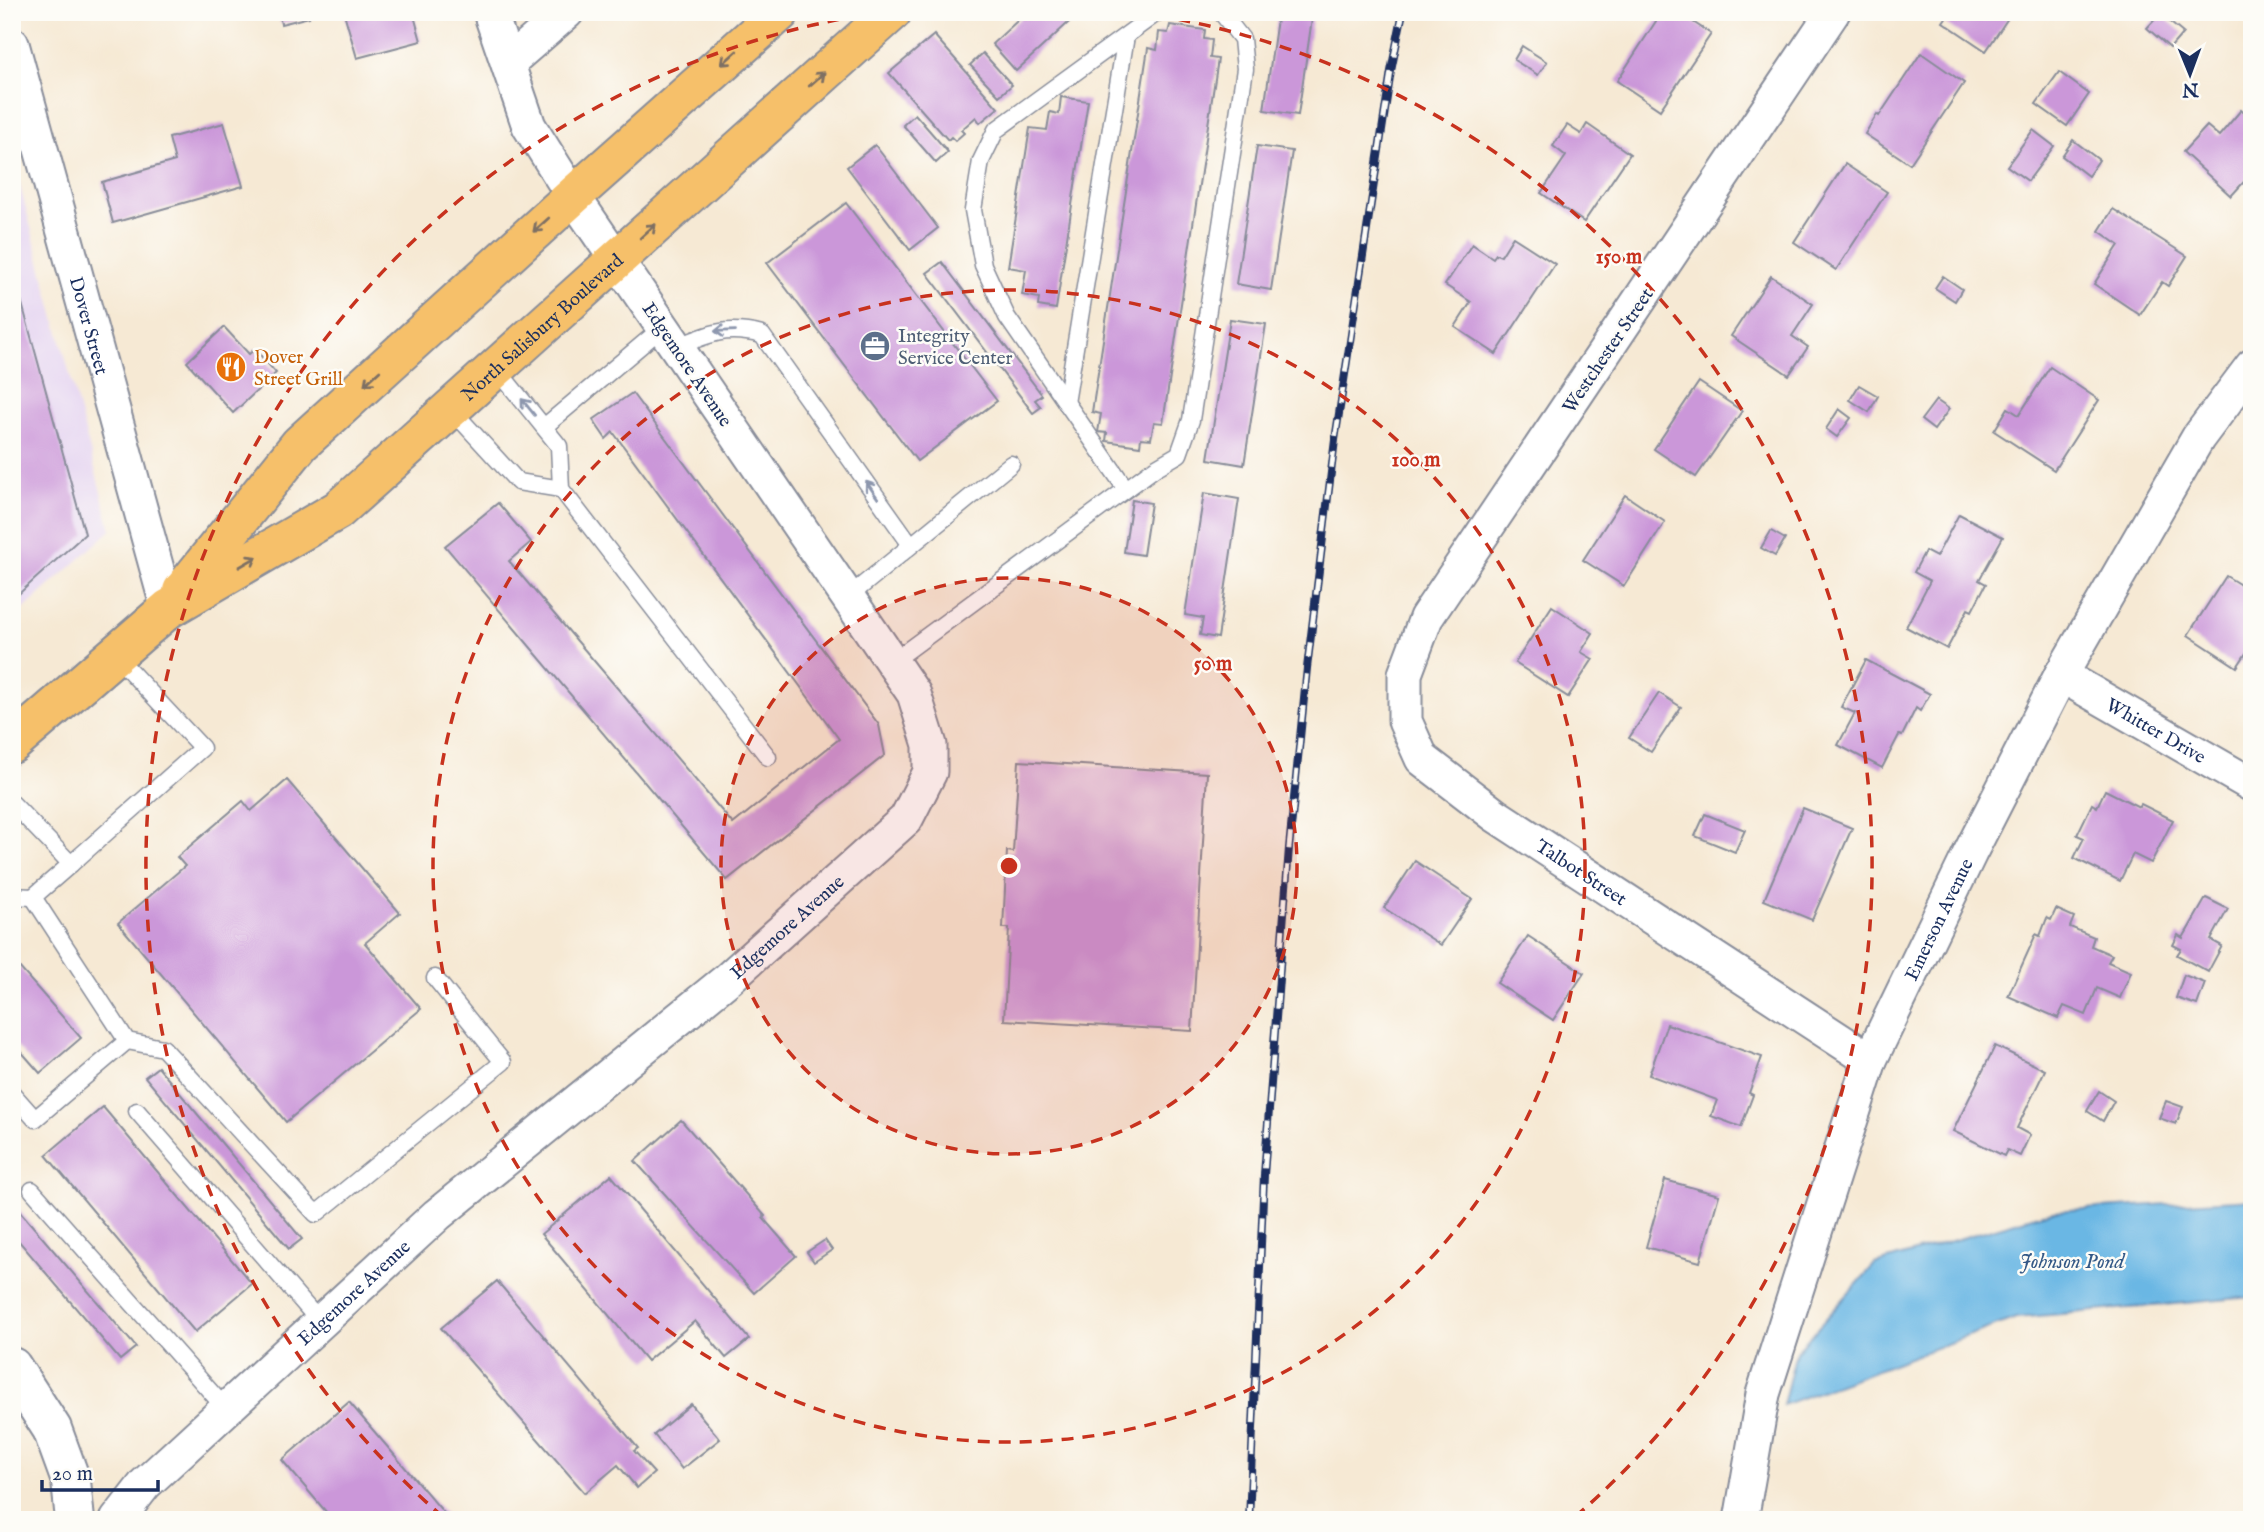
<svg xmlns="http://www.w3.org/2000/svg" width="2264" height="1532" viewBox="0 0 2264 1532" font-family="'IM FELL English',serif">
<rect width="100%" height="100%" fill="#fdfcf7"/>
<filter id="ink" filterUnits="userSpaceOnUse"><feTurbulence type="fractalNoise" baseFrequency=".0143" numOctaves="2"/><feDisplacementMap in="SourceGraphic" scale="14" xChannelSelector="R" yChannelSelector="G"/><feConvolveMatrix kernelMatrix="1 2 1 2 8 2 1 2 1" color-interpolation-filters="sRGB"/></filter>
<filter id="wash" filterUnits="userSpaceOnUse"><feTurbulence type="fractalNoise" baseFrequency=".00686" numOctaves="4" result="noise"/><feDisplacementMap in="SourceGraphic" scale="28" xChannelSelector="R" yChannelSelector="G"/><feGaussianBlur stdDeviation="1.57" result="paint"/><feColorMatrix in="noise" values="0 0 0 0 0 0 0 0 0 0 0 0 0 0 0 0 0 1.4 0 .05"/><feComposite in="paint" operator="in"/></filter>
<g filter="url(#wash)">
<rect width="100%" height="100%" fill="#f6e9d4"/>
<polygon fill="#e4d3f1" points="12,156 111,530 12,620"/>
<polygon fill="#6ab7e4" stroke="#4273a1" stroke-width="2" points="2252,1199 2252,1297 2016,1318 1783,1405 1796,1352 1875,1264 2052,1211"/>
<g id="blocks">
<g fill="#cb97d9">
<polygon points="278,12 307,12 309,17 281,24"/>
<polygon points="348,12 413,12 421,41 357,58 344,13"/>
<polygon points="1027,12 1080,12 1016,71 992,44"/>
<polygon points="1278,12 1313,12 1298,115 1264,110"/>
<polygon points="1662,12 1678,12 1711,34 1660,110 1617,81"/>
<polygon points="1950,12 2012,12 1986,51 1943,22"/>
<polygon points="2160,14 2183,33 2170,48 2147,28"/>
<polygon points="1170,25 1205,30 1204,39 1212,40 1210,58 1218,59 1163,423 1154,422 1151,439 1141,438 1140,446 1106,441 1107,433 1098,432 1101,414 1092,412 1148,48 1157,50 1159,32 1168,33"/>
<polygon points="934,35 998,108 980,123 976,117 961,130 964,133 955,141 951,137 948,140 889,73"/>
<polygon points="1522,46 1547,62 1538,75 1514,60"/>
<polygon points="983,53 1012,85 999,96 970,65"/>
<polygon points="1921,53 1964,83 1910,164 1865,134 1877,114 1879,116"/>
<polygon points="2059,72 2089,94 2067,126 2036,104"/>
<polygon points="1061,97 1088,101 1056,309 1038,306 1039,298 1022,295 1026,270 1008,267 1030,128 1047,130 1050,112 1059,114"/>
<polygon points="2241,110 2252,120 2252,173 2231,196 2183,152 2207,126 2219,136"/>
<polygon points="915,114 948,152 936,163 903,125"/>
<polygon points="224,123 243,186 113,223 102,182 175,161 169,138"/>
<polygon points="1587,124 1630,154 1584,222 1541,193 1566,156 1553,146 1567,125 1581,134"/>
<polygon points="2033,130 2054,146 2028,181 2007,166"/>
<polygon points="2073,140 2099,160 2088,176 2062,156"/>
<polygon points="875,145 938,228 910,250 847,167"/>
<polygon points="1257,146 1292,151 1271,290 1236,284"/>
<polygon points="1845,164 1887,192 1836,270 1794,242"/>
<polygon points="846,203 997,401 917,461 767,263"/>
<polygon points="2113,209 2187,256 2168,286 2162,282 2140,315 2094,284 2119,245 2099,231"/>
<polygon points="1513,237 1555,264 1496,354 1455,327 1471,302 1445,285 1472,244 1493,258 1496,254 1501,256"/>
<polygon points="942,262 1042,395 1035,400 1041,407 1033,413 927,273"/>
<polygon points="12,267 85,534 12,600"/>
<polygon points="1771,276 1813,304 1792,336 1808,347 1789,375 1731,336"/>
<polygon points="1943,276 1962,289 1955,301 1935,288"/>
<polygon points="1230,319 1266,324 1244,465 1208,459"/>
<polygon points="224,327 249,354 255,349 276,373 233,413 187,362"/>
<polygon points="2050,367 2099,400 2054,470 1994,431 2008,408 2019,415"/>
<polygon points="1699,382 1742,411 1696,477 1654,449"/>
<polygon points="1859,385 1878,396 1869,412 1850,400"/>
<polygon points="632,393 879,725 885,755 727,880 445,546 498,503 531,542 509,561 733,824 839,739 613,432 606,439 593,420"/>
<polygon points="1936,400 1949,409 1934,430 1921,420"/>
<polygon points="1839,409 1851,418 1837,437 1826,429"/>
<polygon points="1204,493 1239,499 1218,638 1200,635 1203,618 1185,615"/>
<polygon points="1625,495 1665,522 1624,586 1583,560"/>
<polygon points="1132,500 1151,503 1143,555 1124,552"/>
<polygon points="1959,514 2003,537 1979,580 1986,584 1972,611 1968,609 1947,649 1906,627 1930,581 1914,572 1925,551 1936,557"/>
<polygon points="1771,531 1785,539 1775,556 1761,548"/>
<polygon points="2226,576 2252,592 2252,648 2250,647 2237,667 2188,635"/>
<polygon points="1552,606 1593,633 1581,652 1593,659 1568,697 1515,663"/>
<polygon points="1866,660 1930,694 1920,711 1916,708 1902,736 1899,735 1882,768 1838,745 1855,713 1841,707"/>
<polygon points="1659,693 1681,707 1651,752 1629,738"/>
<polygon points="1019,761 1207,773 1192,1031 1004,1020 1009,928 1003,928 1007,851 1013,852"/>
<polygon points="287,780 400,913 365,943 421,1009 286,1122 118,923 185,866 177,857 243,801 251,811"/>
<polygon points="2105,790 2139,807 2141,804 2173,820 2151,863 2133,854 2120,881 2074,858 2084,838 2077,835 2092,804 2097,807"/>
<polygon points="1803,808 1852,828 1812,920 1764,900"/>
<polygon points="1705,814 1745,830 1735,852 1695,836"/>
<polygon points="1415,861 1472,899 1441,945 1384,908"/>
<polygon points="2206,898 2228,909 2211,940 2222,946 2208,972 2177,955 2181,949 2173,945 2178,935 2183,938"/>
<polygon points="2056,909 2074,917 2070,927 2094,937 2091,946 2112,955 2108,962 2131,972 2120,998 2097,988 2086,1015 2064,1006 2058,1018 2008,996 2036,934 2040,936 2047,918 2051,920"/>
<polygon points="1528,936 1584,973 1553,1020 1497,983"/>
<polygon points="12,959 81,1038 40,1073 12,1041"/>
<polygon points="2184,975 2205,983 2197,1005 2176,998"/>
<polygon points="1667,1024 1762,1057 1749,1093 1753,1095 1741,1127 1711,1116 1717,1100 1649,1075"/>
<polygon points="1995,1046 2045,1070 2017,1128 2030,1135 2020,1156 2007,1150 2004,1156 1953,1131"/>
<polygon points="158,1067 302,1239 289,1249 145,1077"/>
<polygon points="2099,1091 2114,1101 2103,1121 2087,1111"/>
<polygon points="2166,1101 2183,1107 2176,1124 2159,1118"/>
<polygon points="103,1107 252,1284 195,1332 46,1155"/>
<polygon points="681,1120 765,1216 763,1218 796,1256 754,1293 635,1161"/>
<polygon points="611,1175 749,1339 726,1358 695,1321 647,1361 541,1234"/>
<polygon points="1665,1180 1719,1195 1700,1262 1646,1247"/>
<polygon points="12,1202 136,1347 120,1360 12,1233"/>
<polygon points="825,1240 832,1250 814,1262 807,1252"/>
<polygon points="497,1281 638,1448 634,1451 654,1473 637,1488 618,1465 585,1493 441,1328"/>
<polygon points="349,1402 450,1520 333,1520 282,1460"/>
<polygon points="691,1404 720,1439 682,1469 654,1435"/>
</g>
</g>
</g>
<g filter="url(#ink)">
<use href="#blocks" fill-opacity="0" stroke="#888c99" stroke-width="2"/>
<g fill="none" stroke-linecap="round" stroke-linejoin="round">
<g stroke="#888c99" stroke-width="19">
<g id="service">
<path d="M677 347C710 333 726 326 762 335L911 545"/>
<polyline points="496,368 559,446 561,489 768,757"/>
<polyline points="1066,403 1126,36"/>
<polyline points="451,409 518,482 561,489"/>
<polyline points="544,427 663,327"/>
<polyline points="1126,489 1007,317 983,265 973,210 981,161 996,130 1158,12"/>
<polyline points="848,597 1011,464"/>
<polyline points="892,662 1155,468 1179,454 1191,420 1245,69 1242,39 1221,12"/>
<polyline points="12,803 71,864 202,748 114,654"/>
<polyline points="71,864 33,897 127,1041 163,1048 316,1214 503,1062 435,978"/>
<polyline points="12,896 33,897"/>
<polyline points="12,1093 35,1119 127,1041"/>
<polyline points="137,1111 320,1322"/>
<polyline points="32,1190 226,1409"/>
</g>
</g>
<g stroke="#888c99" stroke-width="37">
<g id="minor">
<path id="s1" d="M1833 12 1426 618 1405 674V721L1422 759 1495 815 1870 1060"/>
<path id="s2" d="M12 44 168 609"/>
<polyline points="508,63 567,12"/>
<path id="s3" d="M2061 675 2252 785"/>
<path id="s4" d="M117 1520 145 1484 437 1215 728 979 906 819 930 772V745L914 694 573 196 529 126 490 12"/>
<path id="s5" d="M1741 1520 1763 1394 1870 1060 1970 853 2061 675 2198 438 2252 366"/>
</g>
</g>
<g stroke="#888c99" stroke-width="42">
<polyline id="tertiary" points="12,1367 52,1429 71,1481 75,1520"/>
</g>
<g stroke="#888c99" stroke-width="42">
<g id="primary">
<polyline points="182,591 300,444 573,196 780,12"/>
<path id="s6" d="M12 744 168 609 338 510 892 12"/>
</g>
</g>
<use href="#service" stroke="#fff" stroke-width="16"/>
<use href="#minor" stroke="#fff" stroke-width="33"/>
<use href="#tertiary" stroke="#fff" stroke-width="38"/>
<use href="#primary" stroke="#f6c06b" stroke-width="38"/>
<g stroke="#1b2f5e" stroke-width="8">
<polyline id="rail" points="1249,1520 1264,1175 1289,848 1307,668 1335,440 1391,71 1403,12"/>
</g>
<use href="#rail" stroke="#fdfcf7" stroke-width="5" stroke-dasharray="16" stroke-linecap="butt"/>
</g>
<defs><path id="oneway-shaft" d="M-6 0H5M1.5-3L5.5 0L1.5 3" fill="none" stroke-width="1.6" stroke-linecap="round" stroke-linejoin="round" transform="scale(1.75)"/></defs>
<g stroke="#7e7064">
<use href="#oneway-shaft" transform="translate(729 58) rotate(138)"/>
<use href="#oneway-shaft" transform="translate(817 79) rotate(-42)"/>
<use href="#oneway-shaft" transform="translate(541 225) rotate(138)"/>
<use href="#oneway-shaft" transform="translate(648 231) rotate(-42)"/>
<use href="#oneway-shaft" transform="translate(372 378) rotate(138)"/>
<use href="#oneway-shaft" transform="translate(248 562) rotate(-30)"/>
</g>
<g stroke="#8d97ae">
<use href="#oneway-shaft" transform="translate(725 331) rotate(178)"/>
<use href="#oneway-shaft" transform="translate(528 407) rotate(-129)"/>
<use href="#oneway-shaft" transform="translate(872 490) rotate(-125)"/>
</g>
</g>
<circle cx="1009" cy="866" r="288" fill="#c8321e" fill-opacity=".12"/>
<g fill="none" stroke="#c8321e" stroke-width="3.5" stroke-dasharray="12 9">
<circle cx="1009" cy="866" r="288"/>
<circle cx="1009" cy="866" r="576"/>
<path d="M443 1517A863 863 0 0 1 881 12M1137 12A863 863 0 0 1 1575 1517"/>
</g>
<defs>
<g id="office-disc" transform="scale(1.575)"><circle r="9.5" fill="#5c6f8a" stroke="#fdfcf7"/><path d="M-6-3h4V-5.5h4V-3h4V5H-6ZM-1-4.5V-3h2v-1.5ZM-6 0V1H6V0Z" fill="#fff"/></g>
<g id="restaurant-disc" transform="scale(1.575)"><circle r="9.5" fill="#e8710a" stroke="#fdfcf7"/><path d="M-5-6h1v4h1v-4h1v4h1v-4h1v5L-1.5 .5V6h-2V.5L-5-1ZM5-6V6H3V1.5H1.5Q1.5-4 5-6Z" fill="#fff"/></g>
</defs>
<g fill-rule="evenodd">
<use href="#office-disc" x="875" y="346"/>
<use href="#restaurant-disc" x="231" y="367"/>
</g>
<g text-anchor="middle" stroke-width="5" stroke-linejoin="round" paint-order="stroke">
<g font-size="19" fill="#1b2f5e" stroke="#fdfcf7">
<text dy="7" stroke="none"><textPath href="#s2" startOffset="292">Dover Street</textPath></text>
<text dy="7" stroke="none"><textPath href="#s6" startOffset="677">North Salisbury Boulevard</textPath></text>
<text transform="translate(1607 350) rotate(-56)" y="7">Westchester Street</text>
<text transform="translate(688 364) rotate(56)" y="7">Edgemore Avenue</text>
<text dy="7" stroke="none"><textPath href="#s3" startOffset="110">Whitter Drive</textPath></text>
<text dy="7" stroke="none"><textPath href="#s1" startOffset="1074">Talbot Street</textPath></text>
<text dy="7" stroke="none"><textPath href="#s5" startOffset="635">Emerson Avenue</textPath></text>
<text dy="7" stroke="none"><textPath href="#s4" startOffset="896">Edgemore Avenue</textPath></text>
<text dy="7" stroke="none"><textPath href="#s4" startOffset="329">Edgemore Avenue</textPath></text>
</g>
<g font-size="19" fill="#4e5e75" stroke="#fdfcf7" text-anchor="start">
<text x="898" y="342">Integrity<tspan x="898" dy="22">Service Center</tspan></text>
</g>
<g font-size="19" fill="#c56008" stroke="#fdfcf7" text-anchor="start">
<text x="254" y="363">Dover<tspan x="254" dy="22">Street Grill</tspan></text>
</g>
<g font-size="21" font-style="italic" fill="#335886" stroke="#fdfcf7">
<text x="2072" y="1268">Johnson Pond</text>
</g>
</g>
<circle cx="1009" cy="866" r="10" fill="#c8321e" stroke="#fdfcf7" stroke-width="3.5"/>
<g font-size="21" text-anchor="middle" font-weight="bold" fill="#c8321e" stroke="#fdfcf7" stroke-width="5" stroke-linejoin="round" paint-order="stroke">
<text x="1619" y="263">150 m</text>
<text x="1416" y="466">100 m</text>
<text x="1213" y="670">50 m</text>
</g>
<rect width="2264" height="1532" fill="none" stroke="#fdfcf7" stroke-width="42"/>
<g transform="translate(2190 74) rotate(179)" stroke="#fdfcf7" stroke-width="5" paint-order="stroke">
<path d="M0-5L12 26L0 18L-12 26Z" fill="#1b2f5e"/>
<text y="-10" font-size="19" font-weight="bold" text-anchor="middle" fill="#1b2f5e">N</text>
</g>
<path d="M42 1480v10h116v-10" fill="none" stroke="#1b2f5e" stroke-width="3.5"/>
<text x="52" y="1480" font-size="21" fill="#1b2f5e" stroke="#fdfcf7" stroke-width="5" paint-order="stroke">20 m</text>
</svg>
